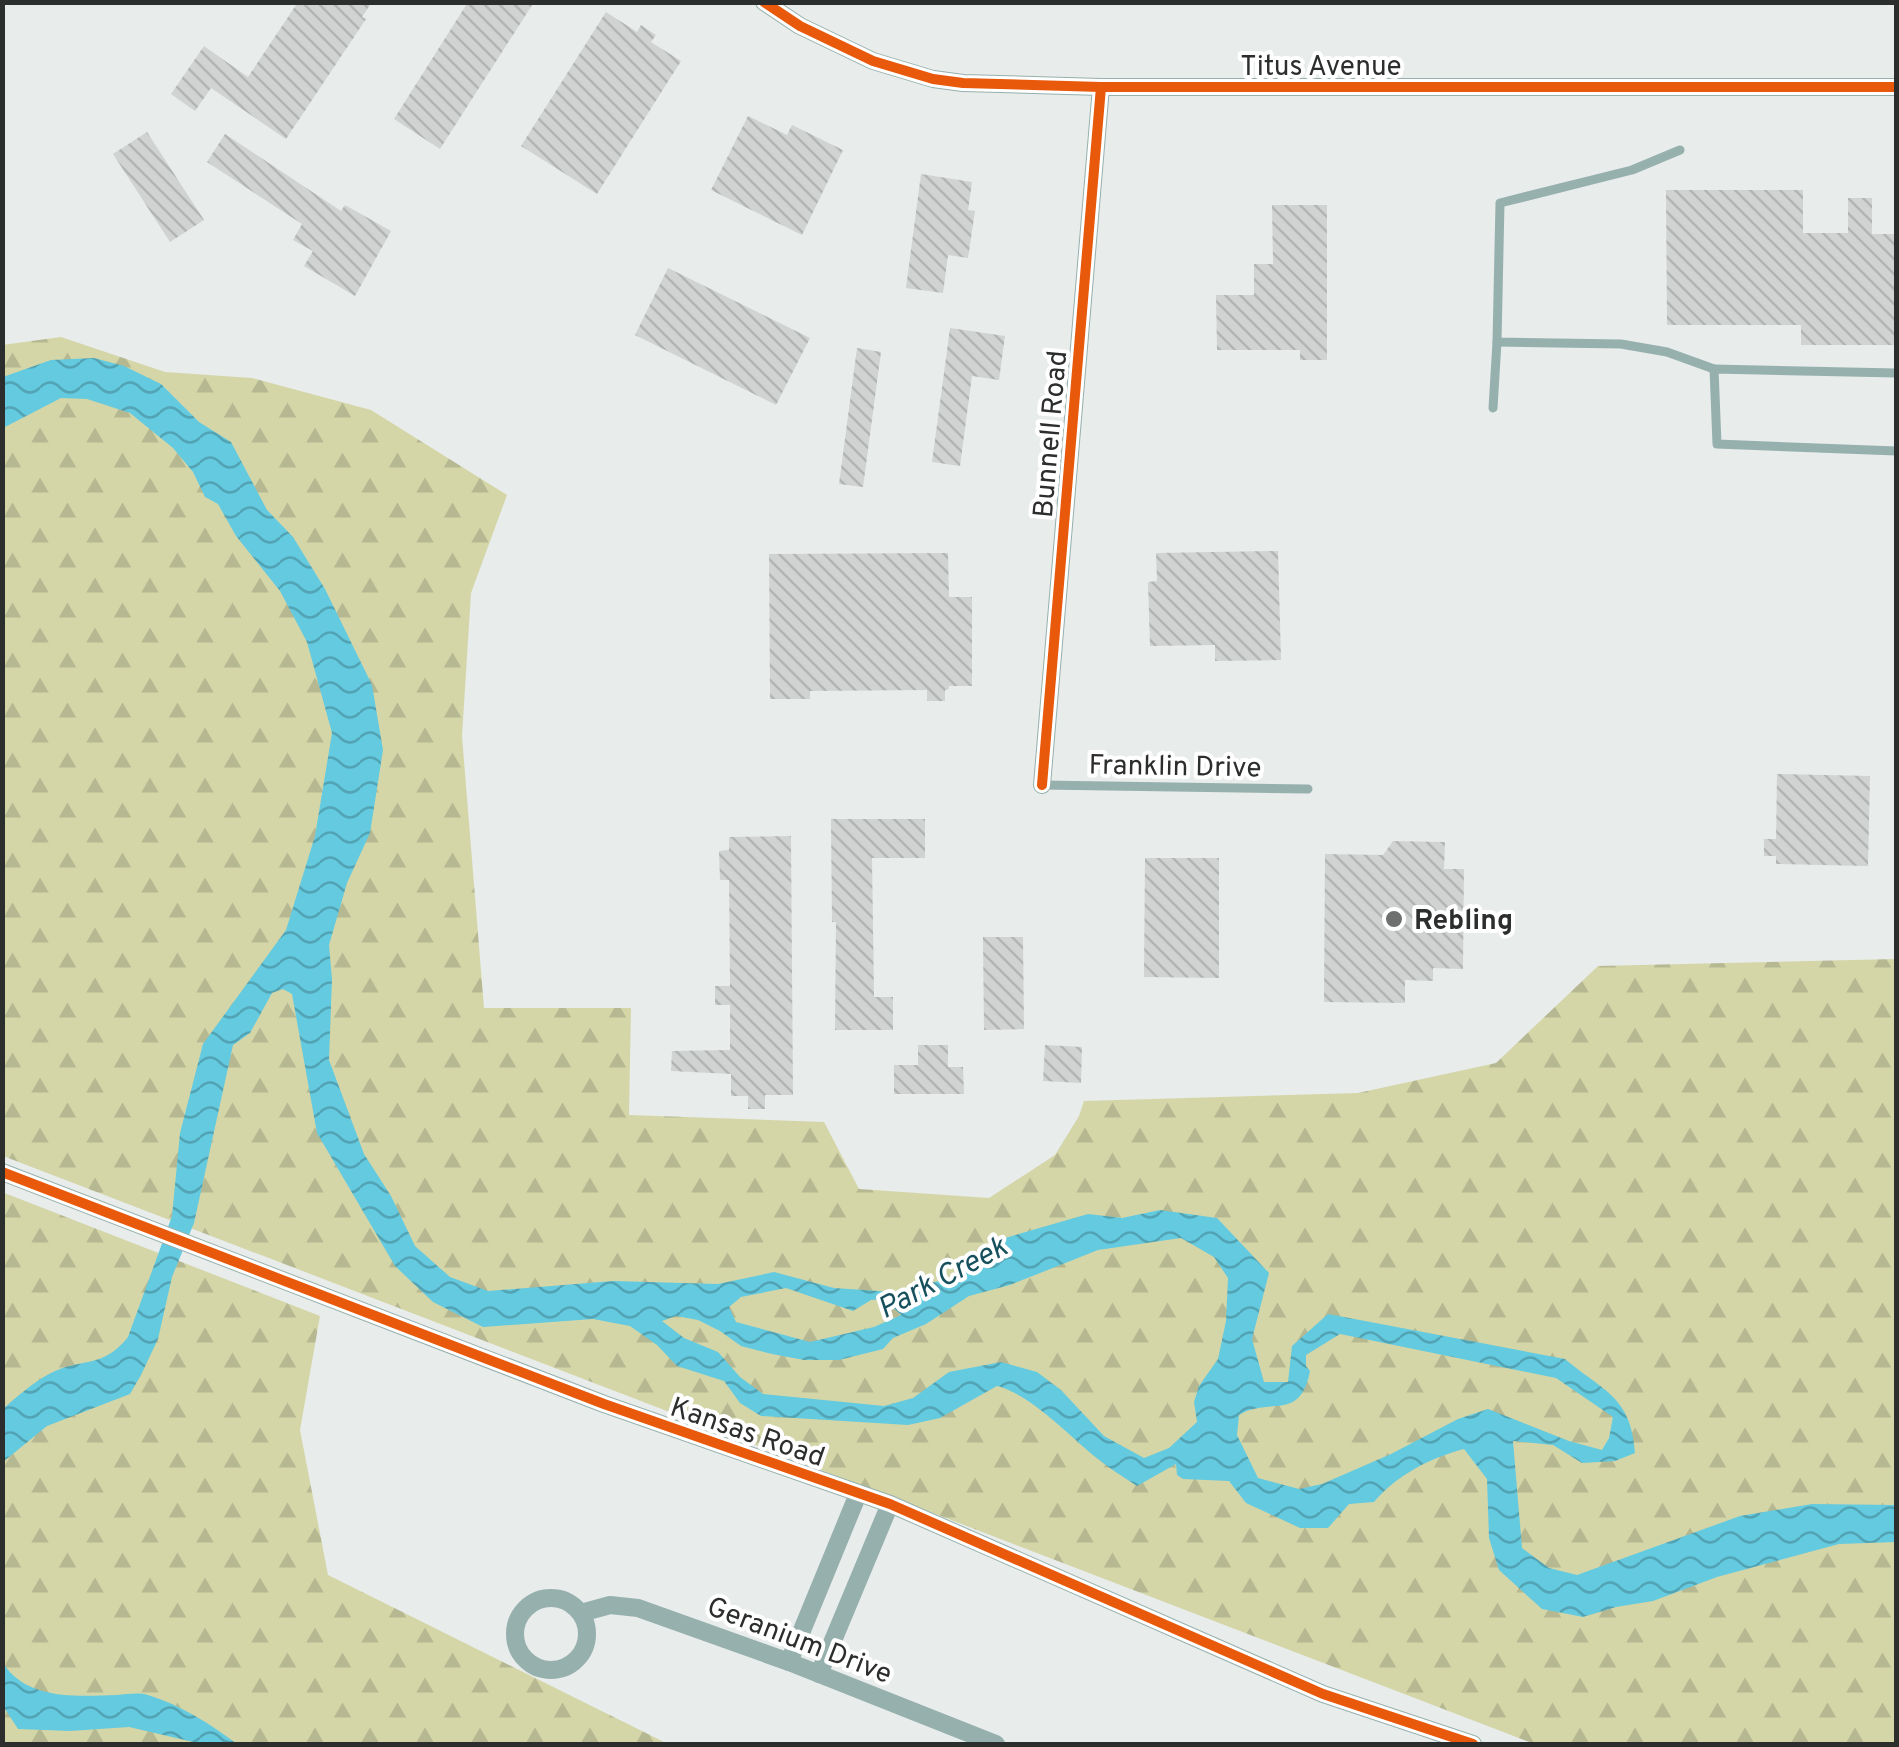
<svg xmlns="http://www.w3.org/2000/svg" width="1899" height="1747" viewBox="0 0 1899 1747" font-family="Overpass,sans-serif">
<defs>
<pattern id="forest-firs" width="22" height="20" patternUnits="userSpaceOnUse" patternTransform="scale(2.5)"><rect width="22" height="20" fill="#d4d6a8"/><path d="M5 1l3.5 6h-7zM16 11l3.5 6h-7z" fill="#b6b891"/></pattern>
<pattern id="water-waves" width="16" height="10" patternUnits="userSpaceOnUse" patternTransform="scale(2.5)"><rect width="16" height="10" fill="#63cadf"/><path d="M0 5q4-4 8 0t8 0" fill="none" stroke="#52a4b5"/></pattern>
<pattern id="building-back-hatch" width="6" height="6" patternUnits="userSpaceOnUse" patternTransform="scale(2.5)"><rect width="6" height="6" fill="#d0d3d1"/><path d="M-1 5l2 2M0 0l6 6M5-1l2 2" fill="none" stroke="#b3b5b4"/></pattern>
</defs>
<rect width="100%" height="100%" fill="#e8ecea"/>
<g fill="url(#forest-firs)">
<polygon points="61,337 165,372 252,378 371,410 507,495 471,593 462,736 484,1008 631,1008 629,1115 824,1122 859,1189 989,1198 1055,1155 1079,1116 1084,1101 1358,1093 1496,1063 1598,966 1896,959 1896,1744 1532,1743 3,1156 2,345"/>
<polygon points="2,1192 320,1316 300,1430 328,1575 668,1744 3,1744"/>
</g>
<g fill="url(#water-waves)" fill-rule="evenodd">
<path d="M94 358 124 366 161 384 199 422 231 442 267 510 293 537 325 589 372 685 383 750 370 833 347 883 329 945 332 979 329 1060 364 1154 391 1196 415 1246 450 1277 488 1291 613 1281 718 1284 774 1272 834 1288 894 1292 951 1278 1005 1238 1088 1214 1122 1218 1160 1210 1217 1218 1269 1273 1252 1339 1264 1382H1288L1292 1346 1328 1314 1565 1359C1604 1392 1631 1396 1635 1453L1615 1461 1582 1463 1553 1445 1513 1441 1522 1548 1549 1568 1577 1575 1740 1516 1812 1504 1896 1505V1542L1839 1544 1717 1577 1653 1601 1616 1607 1583 1617 1542 1609 1499 1570 1489 1538 1487 1479 1464 1449C1430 1458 1397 1475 1374 1502L1349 1504 1328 1528H1300L1246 1503 1229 1481 1183 1479 1177 1475 1176 1464 1137 1486C1124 1477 1110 1469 1098 1459 1070 1437 1032 1395 997 1386L940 1418 908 1425 761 1416 740 1403 724 1381 677 1366 657 1345 630 1326 593 1319 483 1327 433 1302 395 1266 317 1133 292 994 283 989 272 993 250 1033 233 1045 194 1223 172 1277 158 1339 141 1375 130 1394 47 1426 3 1462V1409C16 1397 33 1383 49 1374 80 1357 102 1370 128 1337L172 1216 180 1133 203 1044 286 930 315 836 332 733 307 642 280 591 236 536 218 504 205 497 193 472 173 448 130 413 87 399 61 398 3 428V377L51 360ZM1181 1238 1214 1257 1228 1278 1226 1321 1218 1359 1199 1386 1194 1402 1197 1422 1169 1448 1144 1458 1104 1436 1061 1390 1037 1372 1001 1362 949 1372 913 1398 884 1406 763 1394 740 1377 718 1352 684 1338 662 1321 676 1316 698 1320 720 1331 741 1346 772 1354 804 1360H839L883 1349 893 1338 926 1324 969 1296 1010 1285 1098 1250ZM786 1288 853 1311 871 1300 884 1299 901 1315 874 1327 810 1342 736 1322 729 1307 741 1297ZM1340 1334 1556 1378 1613 1417 1609 1438 1602 1450 1569 1441 1488 1409 1458 1419 1391 1454 1322 1484 1299 1489 1258 1478 1237 1435 1239 1415C1269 1396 1300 1423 1310 1371L1306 1366V1355Z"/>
<path d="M3 1663C27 1701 78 1696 117 1695 127 1694 139 1692 148 1695 181 1705 210 1724 237 1744H202L129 1727 70 1731 18 1729 3 1706Z"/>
</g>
<g fill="url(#building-back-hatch)">
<polygon points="298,2 372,2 362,17 366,19 286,139 211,88 195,111 171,94 204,46 248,77"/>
<polygon points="468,2 534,2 440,149 394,119"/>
<polygon points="606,12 637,32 641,25 656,35 651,42 681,61 597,194 521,146"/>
<polygon points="748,116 787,135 792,125 843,150 802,235 711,190"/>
<polygon points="147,132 204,220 170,242 113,154"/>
<polygon points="225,134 341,211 345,205 391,231 355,296 304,266 313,251 293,240 302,224 207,162"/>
<polygon points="921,174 972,182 968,210 975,211 968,258 948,255 943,293 906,288"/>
<polygon points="1666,190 1803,190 1803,233 1848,233 1848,198 1872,198 1872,234 1896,234 1896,345 1801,345 1801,325 1667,325"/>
<polygon points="1272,205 1327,205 1327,360 1300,360 1300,350 1217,350 1216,295 1254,295 1254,264 1273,264"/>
<polygon points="668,268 810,338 776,405 635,335"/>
<polygon points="950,328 1005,336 999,380 972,376 960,466 932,462"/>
<polygon points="857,348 881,352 863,487 839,484"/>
<polygon points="1278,551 1281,660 1215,661 1215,645 1150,646 1148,582 1157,581 1156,553"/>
<polygon points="948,553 949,597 972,597 972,686 949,686 949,689 945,690 945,701 927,701 927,690 810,691 810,699 770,699 769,554"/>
<polygon points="1777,774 1870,776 1868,866 1776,864 1776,856 1764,856 1764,839 1776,839"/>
<polygon points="831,819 925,819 925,858 872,858 874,997 893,997 893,1030 835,1030 836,922 832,922"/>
<polygon points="791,836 793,1095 765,1095 765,1109 748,1109 748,1096 731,1096 731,1074 671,1071 672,1051 730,1050 730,1005 715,1005 715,986 730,986 729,880 720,880 719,851 729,850 729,837"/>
<polygon points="1393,841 1445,842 1444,869 1464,869 1463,969 1433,968 1433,981 1405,980 1405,1003 1324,1002 1325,854 1383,855"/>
<polygon points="1145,858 1219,858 1219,978 1144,977"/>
<polygon points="983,937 1023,937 1024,1029 984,1030"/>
<polygon points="918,1045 948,1045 948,1067 963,1067 964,1094 894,1094 894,1065 918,1065"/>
<polygon points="1045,1045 1082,1047 1081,1083 1043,1081"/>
</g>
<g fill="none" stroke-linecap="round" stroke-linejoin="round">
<g stroke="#96b0ae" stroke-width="9">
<polyline points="1680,150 1632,170 1500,203 1497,342 1621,344 1667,352 1714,369"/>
<polyline points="1896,373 1714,369 1717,444 1896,451"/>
<polyline points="1493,408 1497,342"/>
<polyline points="1042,785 1308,789"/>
</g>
<g stroke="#96b0ae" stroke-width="18">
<polyline points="764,2 800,26 873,61 933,79 963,83 1101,87 1896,87"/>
<polyline points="1042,785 1101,87"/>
<polyline points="2,1172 604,1404 890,1504 1323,1694 1473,1744"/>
<circle cx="551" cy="1634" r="36"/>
<polyline points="581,1613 610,1605 638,1608 789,1662 996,1744"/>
<polyline points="789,1662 858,1494"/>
<polyline points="819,1674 890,1504"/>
</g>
<g stroke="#fff" stroke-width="16">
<g id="cycleway">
<polyline points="764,2 800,26 873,61 933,79 963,83 1101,87 1896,87"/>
<polyline points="1042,785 1101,87"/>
<polyline points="2,1172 604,1404 890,1504 1323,1694 1473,1744"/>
</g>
</g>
<use href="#cycleway" stroke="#e8590c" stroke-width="10"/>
</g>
<circle fill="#6e706f" stroke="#fff" stroke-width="4" cx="1394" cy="919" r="10"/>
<g text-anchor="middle" stroke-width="8" stroke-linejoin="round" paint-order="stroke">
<g font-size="28" fill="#2c2e2d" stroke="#fff">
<text x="1321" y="75">Titus Avenue</text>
<text transform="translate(1049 434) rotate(-85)" y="10">Bunnell Road</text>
<text transform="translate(1175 765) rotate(1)" y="10">Franklin Drive</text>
<text transform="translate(748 1431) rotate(19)" y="10">Kansas Road</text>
<text transform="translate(800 1639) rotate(21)" y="10">Geranium Drive</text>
</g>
<g font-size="28" font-weight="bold" fill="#2c2e2d" stroke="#fff" text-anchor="start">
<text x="1414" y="929">Rebling</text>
</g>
<g font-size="30" font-style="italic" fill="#17505d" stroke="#fff">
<text transform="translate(942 1277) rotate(-28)" y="10">Park Creek</text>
</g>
</g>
<rect width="1899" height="1747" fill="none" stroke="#2c2e2d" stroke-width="10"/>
</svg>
